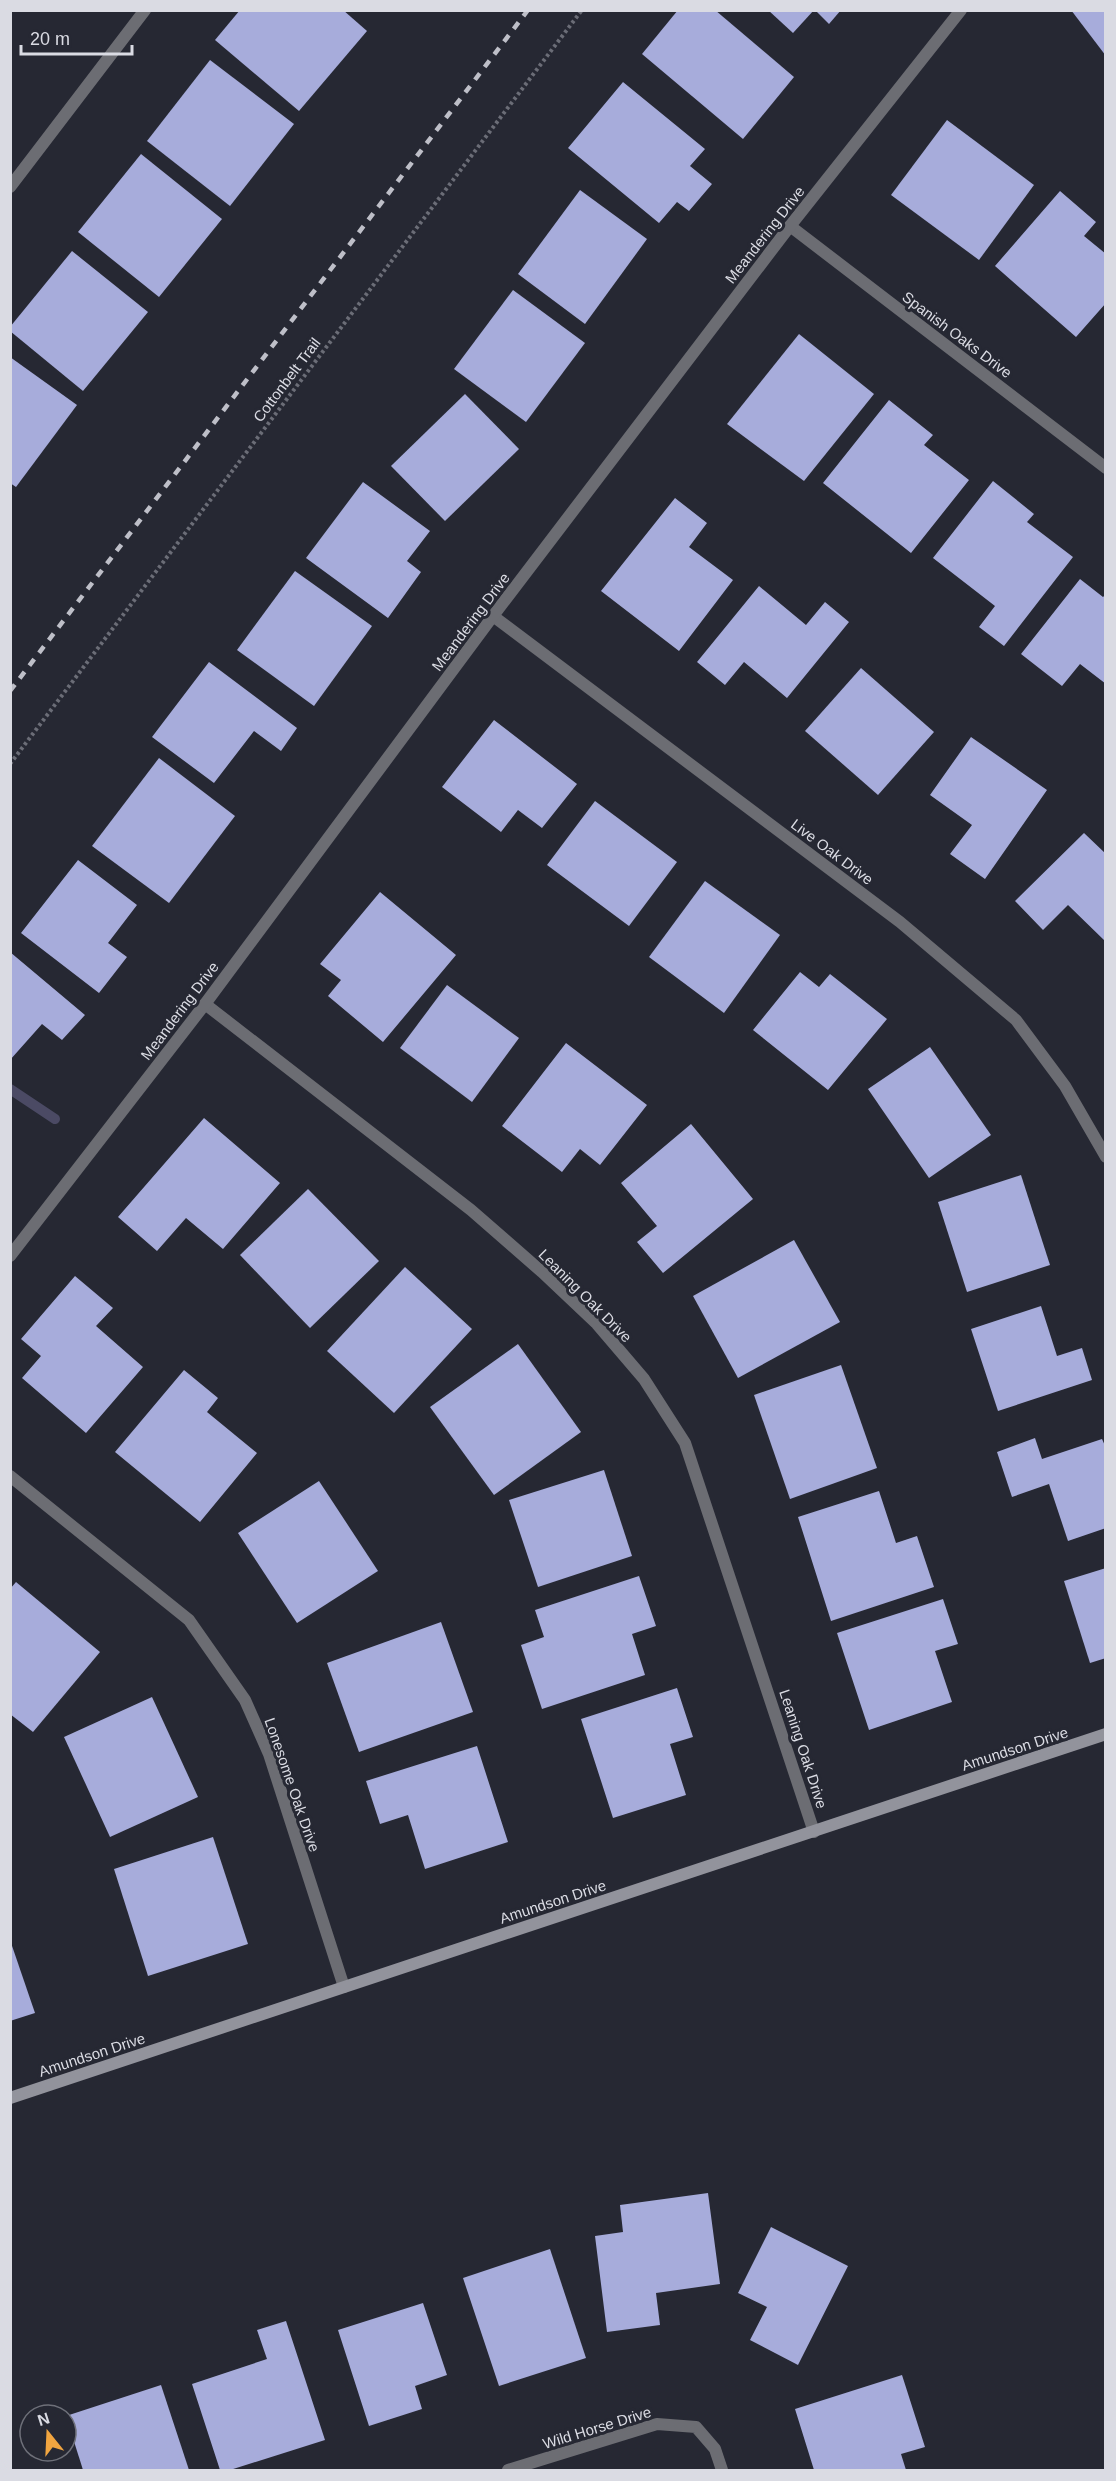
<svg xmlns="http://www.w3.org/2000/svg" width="1116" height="2481" viewBox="0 0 1116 2481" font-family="Arial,sans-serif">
<rect width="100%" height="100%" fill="#262833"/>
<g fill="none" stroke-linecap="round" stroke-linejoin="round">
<polyline stroke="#4b4a64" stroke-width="10" points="10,1089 55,1119"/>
</g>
<g fill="#a7acdb">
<polygon points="240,10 343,10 367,31 299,111 215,40"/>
<polygon points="678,10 715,10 794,77 743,139 642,54"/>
<polygon points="768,10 814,10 793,33"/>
<polygon points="815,10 841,10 829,24"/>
<polygon points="1071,10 1106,10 1106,56"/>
<polygon points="210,60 294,124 230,206 147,141"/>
<polygon points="623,82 705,149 690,166 712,184 689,211 677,202 659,223 568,148"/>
<polygon points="947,120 1034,185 979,260 891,195"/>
<polygon points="141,154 222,219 159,297 78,232"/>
<polygon points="580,190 647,239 585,324 518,274"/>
<polygon points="1060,191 1096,222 1084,236 1106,254 1106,303 1076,337 995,266"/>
<polygon points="72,251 148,312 83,391 10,331 10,327"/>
<polygon points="513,290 585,343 526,422 454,369"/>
<polygon points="799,334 874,394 804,481 727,424"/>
<polygon points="10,357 77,405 16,487 10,483"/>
<polygon points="465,394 519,449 445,521 391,466"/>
<polygon points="889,400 933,435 924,445 969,480 911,553 823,483"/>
<polygon points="993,481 1034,514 1027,522 1073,557 1004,646 979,627 995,606 933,558"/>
<polygon points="363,482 430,531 407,561 421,572 388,618 306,558"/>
<polygon points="675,498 707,523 689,547 733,580 679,651 601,591"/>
<polygon points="295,571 372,626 314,706 237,650"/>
<polygon points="1080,579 1103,597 1106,594 1106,684 1080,664 1062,686 1021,654"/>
<polygon points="759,586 806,625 825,602 849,622 787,698 744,662 725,685 697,662"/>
<polygon points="209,662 297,728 281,751 254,731 214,783 152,737"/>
<polygon points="861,668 934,732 878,795 805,731"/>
<polygon points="494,720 577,784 542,828 518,810 501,832 442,787"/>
<polygon points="971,737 1047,790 985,879 950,854 972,825 930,795"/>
<polygon points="159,758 235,816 169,903 92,846"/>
<polygon points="595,801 677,862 629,926 547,865"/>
<polygon points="1084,833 1106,854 1106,942 1068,905 1043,930 1015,901"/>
<polygon points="78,860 137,905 108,943 127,957 99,993 21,933"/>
<polygon points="705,881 780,935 724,1013 649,957"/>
<polygon points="380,892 456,955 383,1042 328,996 341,980 320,964"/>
<polygon points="10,952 85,1015 62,1040 42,1024 10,1060"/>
<polygon points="800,972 819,987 830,974 887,1019 828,1090 753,1030"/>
<polygon points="447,985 519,1038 472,1102 400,1048"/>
<polygon points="566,1043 647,1105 600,1165 580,1149 562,1172 502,1126"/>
<polygon points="930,1047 991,1135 929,1178 868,1089"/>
<polygon points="204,1118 280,1183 223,1249 186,1218 157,1251 118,1217"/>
<polygon points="691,1124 753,1199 663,1273 637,1242 657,1226 621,1183"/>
<polygon points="1021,1175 1050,1265 967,1292 938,1202"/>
<polygon points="308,1189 379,1261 310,1328 240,1255"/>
<polygon points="794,1240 840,1322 738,1378 693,1296"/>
<polygon points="405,1267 472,1329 394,1413 327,1351"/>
<polygon points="75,1276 113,1308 96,1326 143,1367 86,1433 22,1378 41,1356 21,1339"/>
<polygon points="1041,1306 1057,1356 1082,1348 1092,1380 998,1411 971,1329"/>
<polygon points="518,1344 581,1432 494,1495 430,1407"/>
<polygon points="841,1365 877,1468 790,1499 754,1395"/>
<polygon points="184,1370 218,1398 207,1412 257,1453 200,1522 115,1452"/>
<polygon points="1035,1438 1042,1459 1102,1439 1106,1448 1106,1528 1068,1541 1049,1484 1012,1497 997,1452"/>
<polygon points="604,1470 632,1556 538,1587 509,1500"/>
<polygon points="319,1481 378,1571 297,1623 238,1533"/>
<polygon points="879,1491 896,1543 917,1536 934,1587 831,1621 798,1517"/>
<polygon points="1106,1568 1106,1658 1090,1663 1064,1581"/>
<polygon points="639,1576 656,1626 632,1634 645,1675 542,1709 521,1645 544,1637 535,1610"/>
<polygon points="16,1582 100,1652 33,1732 10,1714 10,1589"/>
<polygon points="943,1599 958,1644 935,1651 952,1702 869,1730 837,1633"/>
<polygon points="441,1622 473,1712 359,1752 327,1663"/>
<polygon points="677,1688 693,1737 670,1744 686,1795 613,1818 581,1719"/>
<polygon points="152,1697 198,1797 110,1837 64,1737"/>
<polygon points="477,1746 508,1842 425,1869 408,1815 380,1824 366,1781"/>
<polygon points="213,1837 248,1944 148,1976 114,1869"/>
<polygon points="10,1940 35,2013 10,2021"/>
<polygon points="708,2193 720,2284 656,2293 660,2325 607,2332 595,2236 623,2232 620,2205"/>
<polygon points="771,2227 848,2266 798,2365 750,2340 767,2307 738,2293"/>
<polygon points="550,2249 586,2358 499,2386 463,2278"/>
<polygon points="423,2303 447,2375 415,2386 422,2409 369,2426 338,2330"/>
<polygon points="286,2321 325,2440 230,2470 220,2470 192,2384 267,2359 257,2330"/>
<polygon points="902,2375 925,2447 901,2454 906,2470 814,2470 795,2409"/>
<polygon points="161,2385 189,2470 83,2470 66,2416"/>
</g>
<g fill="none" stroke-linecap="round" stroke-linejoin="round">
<polyline stroke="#6b6d77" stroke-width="4" stroke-dasharray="3 3" stroke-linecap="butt" points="10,764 582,10"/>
<g stroke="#6c6d73" stroke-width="12">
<polyline points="10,187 145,10"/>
<polyline points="790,226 1106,468"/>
<polyline points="493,616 900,922 1016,1020 1065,1086 1106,1157"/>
<polyline points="205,1004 471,1210 542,1272 597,1324 644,1379 685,1443 814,1832"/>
<polyline points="10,1256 205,1004 493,616 790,226 961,10"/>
<polyline points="10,1476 189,1620 245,1700 269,1754 344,1987"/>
<polyline points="508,2470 657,2424 696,2427 715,2449 722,2470"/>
</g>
<polyline stroke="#92939c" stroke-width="12" points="10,2098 1106,1734"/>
<polyline stroke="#bebfc8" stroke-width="4.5" stroke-dasharray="8 8" stroke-linecap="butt" points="10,691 528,10"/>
</g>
<g text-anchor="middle" stroke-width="6" stroke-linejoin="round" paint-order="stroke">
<g font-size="15" fill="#dadbe3" stroke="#262833">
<text transform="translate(765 235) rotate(-52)" y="5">Meandering Drive</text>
<text transform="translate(957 335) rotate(37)" y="5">Spanish Oaks Drive</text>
<text transform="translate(287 380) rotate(-53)" y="5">Cottonbelt Trail</text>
<text transform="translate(471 622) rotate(-53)" y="5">Meandering Drive</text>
<text transform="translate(832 852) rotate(37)" y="5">Live Oak Drive</text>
<text transform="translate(180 1011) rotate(-53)" y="5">Meandering Drive</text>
<text transform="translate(585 1296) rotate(45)" y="5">Leaning Oak Drive</text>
<text transform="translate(803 1749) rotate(72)" y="5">Leaning Oak Drive</text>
<text transform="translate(1015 1749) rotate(-18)" y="5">Amundson Drive</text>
<text transform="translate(292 1785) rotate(71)" y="5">Lonesome Oak Drive</text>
<text transform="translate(553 1902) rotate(-18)" y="5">Amundson Drive</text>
<text transform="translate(92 2055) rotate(-18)" y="5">Amundson Drive</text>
<text transform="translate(597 2428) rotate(-17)" y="5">Wild Horse Drive</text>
</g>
</g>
<rect width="1116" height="2481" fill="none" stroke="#dadbe3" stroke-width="24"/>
<g transform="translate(48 2433) rotate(342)"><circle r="28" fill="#262833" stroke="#6e7079" stroke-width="1.5"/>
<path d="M0-4.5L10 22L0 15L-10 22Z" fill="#f1a540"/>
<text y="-9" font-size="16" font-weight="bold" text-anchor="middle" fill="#dadbe3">N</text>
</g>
<path d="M21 45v9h111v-9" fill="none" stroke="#dadbe3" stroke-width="3"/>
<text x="30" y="45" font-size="18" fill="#dadbe3" stroke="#262833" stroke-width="4.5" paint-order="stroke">20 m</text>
</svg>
